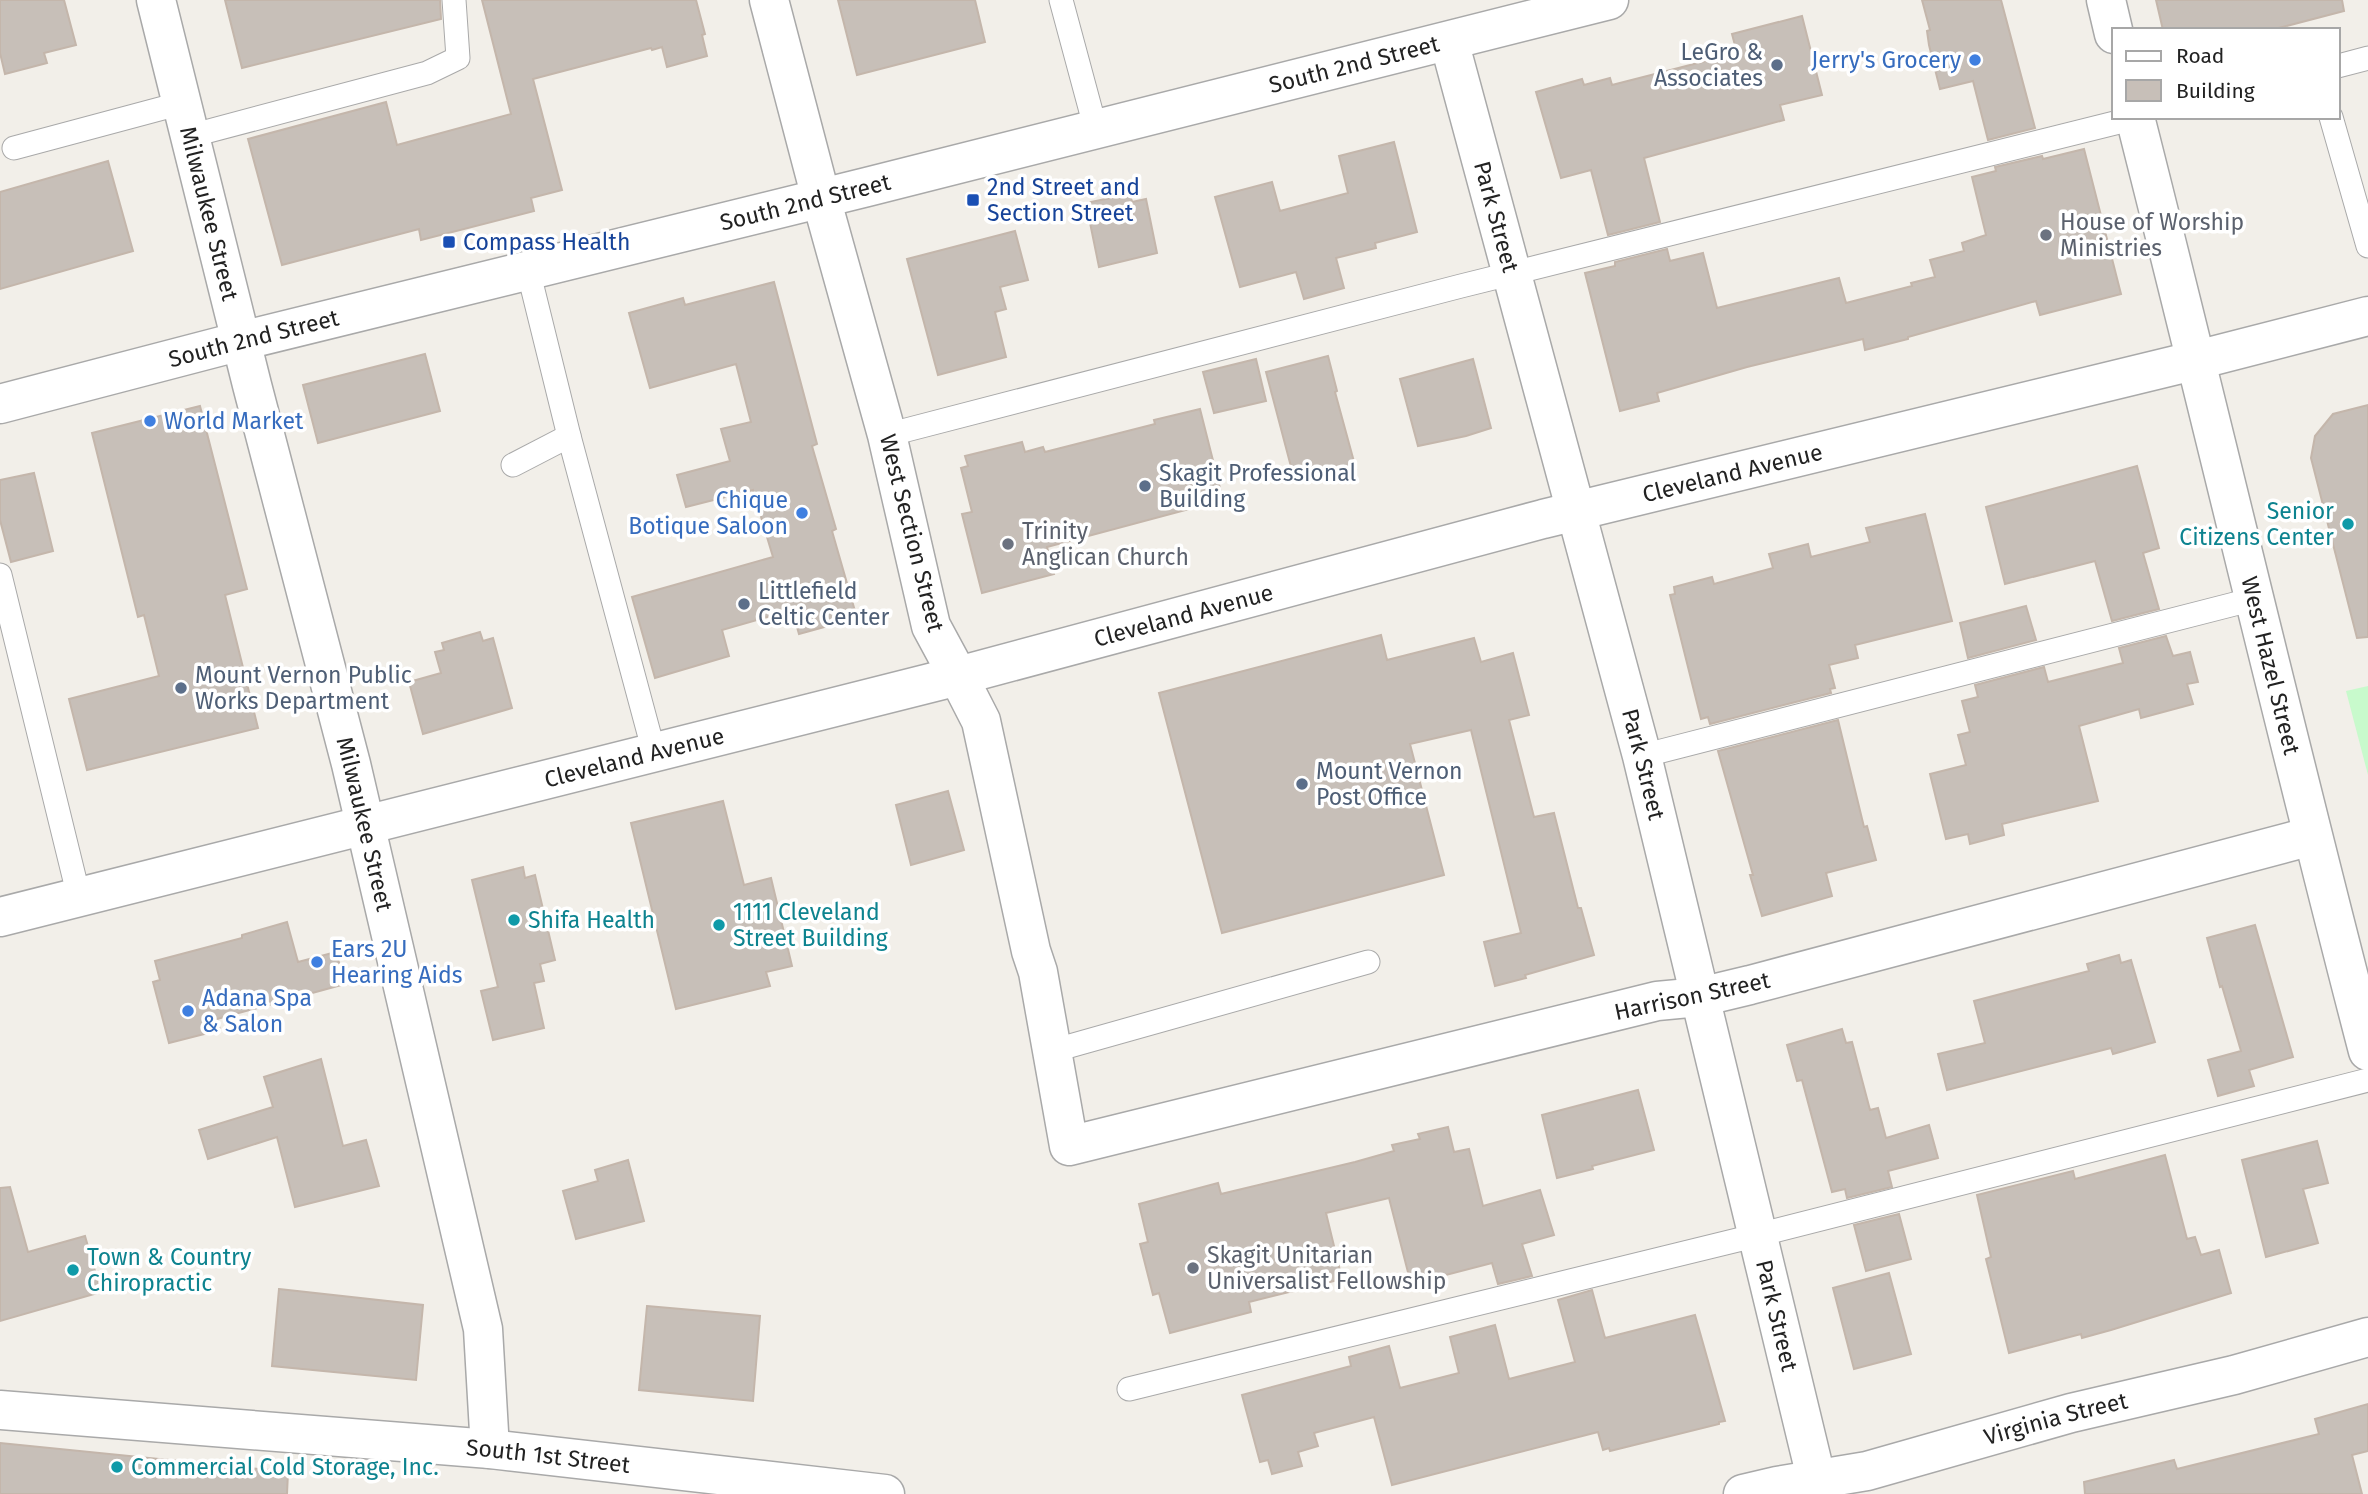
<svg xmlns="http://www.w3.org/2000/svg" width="2368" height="1494" viewBox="0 0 2368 1494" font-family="'Fira Sans',sans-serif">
<rect width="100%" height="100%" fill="#f2efe9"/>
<polygon fill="#c8facc" points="2368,686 2368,775 2346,691"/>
<g fill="#c7bfb8" stroke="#c4b6ab" stroke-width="2">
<polygon points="0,0 64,0 76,45 44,53 47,63 5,74 0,53"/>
<polygon points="225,0 440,0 441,19 242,68"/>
<polygon points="482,0 696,0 705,34 702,35 707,56 667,67 662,47 652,50 651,48 533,79 562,190 531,198 534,211 421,240 419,229 282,265 248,139 386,102 397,145 511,114"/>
<polygon points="838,0 975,0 985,42 857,75"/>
<polygon points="1922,0 2001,0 2035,128 1988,140 1973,81 1940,89 1929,45 1927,31 1930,30"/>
<polygon points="2156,0 2342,0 2344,11 2271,30 2163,30"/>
<polygon points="1802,16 1822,95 1780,105 1784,120 1644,158 1660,222 1608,235 1591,170 1561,178 1536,92 1582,79 1584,85 1610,78 1612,85 1737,53 1732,34"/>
<polygon points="1394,142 1417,232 1375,243 1376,248 1336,258 1344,288 1304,299 1296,272 1240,287 1215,197 1272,182 1280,211 1348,193 1339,156"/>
<polygon points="2084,149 2121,294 2040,315 2036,301 1933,330 1908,337 1908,339 1865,350 1863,339 1747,367 1657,393 1659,401 1620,411 1585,273 1615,266 1615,262 1667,249 1670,261 1703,253 1717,308 1839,278 1846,303 1912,286 1911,283 1935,277 1930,260 1964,251 1962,243 1986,235 1972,177 1996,171 1995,167 2042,156 2043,159"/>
<polygon points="108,161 133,251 0,289 0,192"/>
<polygon points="1130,194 1132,202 1146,199 1157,253 1099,267 1086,203"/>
<polygon points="1015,231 1028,280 1000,287 1006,309 995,312 1006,357 938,375 907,259"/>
<polygon points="774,282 817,444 812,446 836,529 832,531 857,618 799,634 792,610 722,630 729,656 655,678 632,597 773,557 753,490 686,507 677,475 730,461 721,429 751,422 736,364 650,388 629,313 683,298 685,305"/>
<polygon points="425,354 440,411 318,443 303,385"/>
<polygon points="1328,356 1337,391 1335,392 1356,469 1320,478 1318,472 1294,478 1266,372"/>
<polygon points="1256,359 1266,401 1214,413 1203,372"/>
<polygon points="1473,359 1491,428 1466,436 1418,446 1400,379"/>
<polygon points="2368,405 2368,637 2357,638 2311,458 2315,436 2333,414"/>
<polygon points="200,406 247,589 225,595 258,728 87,770 69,699 159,676 144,615 138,617 92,433"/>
<polygon points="1200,409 1223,500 1047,547 1054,574 982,593 962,514 972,512 961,468 968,466 965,456 1022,442 1025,452 1043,447 1045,452 1155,424 1154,420"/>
<polygon points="2137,466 2159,548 2143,553 2159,609 2112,621 2095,561 2005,584 1986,507"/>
<polygon points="34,473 53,551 11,562 0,520 0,480"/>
<polygon points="1925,514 1952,621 1855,645 1858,658 1829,665 1835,688 1830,689 1831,693 1710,724 1708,717 1701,719 1670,595 1675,594 1674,587 1712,577 1714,584 1773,568 1769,554 1808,544 1811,557 1870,542 1866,528"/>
<polygon points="2026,606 2036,640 1968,658 1960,623"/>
<polygon points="480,632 483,641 493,638 512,708 423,734 409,682 441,673 435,652 444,650 442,643"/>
<polygon points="1381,635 1387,660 1474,638 1481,662 1513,653 1529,715 1509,720 1534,817 1554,813 1578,908 1581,908 1594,955 1525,975 1526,978 1495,986 1484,942 1521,933 1471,730 1410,744 1444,875 1222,933 1159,693"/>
<polygon points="2166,636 2173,656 2190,652 2198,682 2187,684 2193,704 2141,718 2139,709 2079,726 2098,801 2002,824 2004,835 1970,844 1968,834 1946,839 1930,774 1966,765 1958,735 1970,732 1962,701 1978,697 1975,685 2044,667 2048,682 2123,663 2119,648"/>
<polygon points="1838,720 1864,827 1867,826 1876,860 1826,873 1832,896 1762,916 1750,875 1753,875 1718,751"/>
<polygon points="948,791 964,850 911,865 896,805"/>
<polygon points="723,801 744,885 771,878 792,966 766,972 770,986 676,1009 631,823"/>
<polygon points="523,867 525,878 535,875 555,960 540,964 544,981 534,983 544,1028 493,1040 481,991 498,987 472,880"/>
<polygon points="287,922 298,962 336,952 345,984 217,1019 220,1030 169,1043 153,982 160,980 155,961 242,938 242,935"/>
<polygon points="2255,925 2293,1057 2249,1070 2254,1086 2218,1096 2208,1060 2241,1051 2222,986 2220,987 2207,938"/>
<polygon points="2119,955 2121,963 2131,960 2155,1042 2113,1054 2111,1048 1947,1090 1938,1054 1985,1043 1974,1001 2089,971 2087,964"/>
<polygon points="1842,1029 1846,1043 1852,1042 1870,1110 1878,1108 1886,1138 1929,1125 1938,1158 1888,1171 1892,1187 1847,1198 1845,1189 1832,1192 1802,1080 1797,1081 1787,1045"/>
<polygon points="321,1059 343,1146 366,1140 379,1186 295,1207 277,1137 208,1159 199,1130 273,1107 264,1077"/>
<polygon points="1638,1090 1654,1150 1592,1166 1593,1169 1557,1178 1542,1115"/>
<polygon points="1448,1127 1454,1152 1469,1149 1483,1206 1540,1190 1554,1235 1522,1244 1532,1276 1498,1284 1492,1263 1411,1284 1389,1198 1326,1213 1342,1279 1249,1302 1251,1312 1170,1333 1159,1293 1153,1295 1140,1244 1148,1242 1139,1204 1218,1183 1221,1194 1355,1162 1394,1151 1392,1145 1420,1139 1418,1134"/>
<polygon points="2317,1141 2328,1183 2303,1189 2318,1243 2266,1257 2242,1160"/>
<polygon points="2165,1155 2187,1239 2195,1237 2201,1255 2219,1250 2231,1293 2111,1330 2082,1338 2081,1334 2009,1353 1986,1259 1991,1257 1977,1195 2073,1171 2075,1179"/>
<polygon points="628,1160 644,1221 576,1239 563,1191 598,1181 595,1170"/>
<polygon points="10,1187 28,1252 85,1236 101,1292 0,1321 0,1188"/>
<polygon points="1899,1214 1911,1259 1866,1271 1854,1225"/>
<polygon points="1889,1273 1911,1354 1854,1369 1833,1288"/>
<polygon points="279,1289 423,1305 416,1380 272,1366"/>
<polygon points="1592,1290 1605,1338 1695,1315 1725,1421 1719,1422 1719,1424 1610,1451 1609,1448 1603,1450 1598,1432 1392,1485 1374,1417 1314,1433 1318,1446 1298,1452 1302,1466 1272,1474 1268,1460 1260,1462 1242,1395 1351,1366 1349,1357 1389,1346 1400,1388 1459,1373 1450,1337 1495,1325 1509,1379 1575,1362 1558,1300"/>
<polygon points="647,1306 760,1316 753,1401 639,1390"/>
<polygon points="2368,1404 2368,1451 2352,1455 2362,1494 2085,1494 2084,1482 2174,1460 2177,1469 2319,1434 2315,1419"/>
<polygon points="0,1443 288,1472 287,1494 0,1494"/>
</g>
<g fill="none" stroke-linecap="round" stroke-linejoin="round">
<g stroke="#a9a9a9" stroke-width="25">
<g id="service">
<polyline points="1061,0 1096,130"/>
<polyline points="2338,66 2368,58"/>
<polyline points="2331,117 2368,246"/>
<polyline points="190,136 427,73 458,58 454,0"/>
<polyline points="14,148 182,103"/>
<polyline points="528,270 569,436 654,752"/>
<polyline points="887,435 1461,286 2139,117"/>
<polyline points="513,465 569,436"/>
<polyline points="0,575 79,897"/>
<polyline points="1642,756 2254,599"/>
<polyline points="1052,1051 1368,962"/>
<polyline points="1129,1389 1758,1235 2368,1080"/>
</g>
</g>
<g stroke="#a9a9a9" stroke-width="41">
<g id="minor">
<path id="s1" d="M156 0 252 385 351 764 483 1329 490 1449"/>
<path id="s2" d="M1449 41 1642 756 1820 1494"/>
<path id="s3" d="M2312 836 1750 985 1700 997 1657 1001 1069 1146 1038 972 1031 951 981 721 958 676 1543 519 2197 360 2368 316"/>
<path id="s4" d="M0 1410 490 1449 885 1494"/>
<path id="s5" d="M1743 1494 1777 1486 1867 1471 2071 1413 2234 1375 2368 1337"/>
</g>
</g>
<g stroke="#a9a9a9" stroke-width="41">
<g id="tertiary">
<polyline points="2106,0 2114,34"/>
<path id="s6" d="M2135 117C2214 428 2287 741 2368 1051"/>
<path id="s7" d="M0 404 241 341 867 187 1609 0"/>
<path id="s8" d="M0 917 958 676 931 626 887 435 821 198 769 0"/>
</g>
</g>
<use href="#service" stroke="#fff" stroke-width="23"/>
<use href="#minor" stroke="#fff" stroke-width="38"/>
<use href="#tertiary" stroke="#fff" stroke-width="38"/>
</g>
<g fill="#3f7fe0" stroke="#fff" stroke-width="2.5">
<circle cx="1975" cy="60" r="7"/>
<circle cx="150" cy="421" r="7"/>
<circle cx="802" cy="513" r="7"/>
<circle cx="317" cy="962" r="7"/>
<circle cx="188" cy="1011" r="7"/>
</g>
<g fill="#5c6f8a" stroke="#fff" stroke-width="2.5">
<circle cx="1777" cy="65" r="7"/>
<circle cx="1145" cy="486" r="7"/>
<circle cx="744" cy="604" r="7"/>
<circle cx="181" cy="688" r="7"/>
<circle cx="1302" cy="784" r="7"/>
</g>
<g fill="#1a4fb4" stroke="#fff" stroke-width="2.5">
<rect x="966" y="193" width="14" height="14" rx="3.5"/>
<rect x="442" y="235" width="14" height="14" rx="3.5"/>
</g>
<g fill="#6b7280" stroke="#fff" stroke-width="2.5">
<circle cx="2046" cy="235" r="7"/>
<circle cx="1008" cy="544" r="7"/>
<circle cx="1193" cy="1268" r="7"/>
</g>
<g fill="#0f9aa8" stroke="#fff" stroke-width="2.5">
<circle cx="2348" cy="524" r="7"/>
<circle cx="514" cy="920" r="7"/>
<circle cx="719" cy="925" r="7"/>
<circle cx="73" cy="1270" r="7"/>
<circle cx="117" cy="1467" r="7"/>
</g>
<g text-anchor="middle" stroke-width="7" stroke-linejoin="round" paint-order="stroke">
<g font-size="23" fill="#4e5e75" stroke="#fff" text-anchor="start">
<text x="1763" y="60" text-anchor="end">LeGro &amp;<tspan x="1763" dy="26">Associates</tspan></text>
<text x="1159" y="481">Skagit Professional<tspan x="1159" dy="26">Building</tspan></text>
<text x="758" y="599">Littlefield<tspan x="758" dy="26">Celtic Center</tspan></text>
<text x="195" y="683">Mount Vernon Public<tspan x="195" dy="26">Works Department</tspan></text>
<text x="1316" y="779">Mount Vernon<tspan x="1316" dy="26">Post Office</tspan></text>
</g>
<g font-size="23" fill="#366cbe" stroke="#fff" text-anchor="start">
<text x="1961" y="68" text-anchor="end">Jerry's Grocery</text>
<text x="164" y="429">World Market</text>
<text x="788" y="508" text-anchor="end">Chique<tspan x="788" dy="26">Botique Saloon</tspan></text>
<text x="331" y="957">Ears 2U<tspan x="331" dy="26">Hearing Aids</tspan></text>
<text x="202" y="1006">Adana Spa<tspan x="202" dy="26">&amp; Salon</tspan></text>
</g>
<g font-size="23" fill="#222" stroke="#fff">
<text dy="8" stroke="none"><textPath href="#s7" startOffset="1396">South 2nd Street</textPath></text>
<text dy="8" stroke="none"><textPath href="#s7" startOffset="830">South 2nd Street</textPath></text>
<text dy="8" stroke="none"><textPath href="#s1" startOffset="220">Milwaukee Street</textPath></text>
<text dy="8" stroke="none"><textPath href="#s2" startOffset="182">Park Street</textPath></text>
<text dy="8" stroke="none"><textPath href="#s7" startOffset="262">South 2nd Street</textPath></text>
<text dy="8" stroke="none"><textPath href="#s3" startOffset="2567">Cleveland Avenue</textPath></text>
<text transform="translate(912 533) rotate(76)" y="8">West Section Street</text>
<text dy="8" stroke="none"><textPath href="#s3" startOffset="2000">Cleveland Avenue</textPath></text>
<text dy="8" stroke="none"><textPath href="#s6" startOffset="565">West Hazel Street</textPath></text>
<text dy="8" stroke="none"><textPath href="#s8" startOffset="654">Cleveland Avenue</textPath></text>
<text dy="8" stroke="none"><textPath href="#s2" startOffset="749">Park Street</textPath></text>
<text dy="8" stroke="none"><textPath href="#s1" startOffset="850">Milwaukee Street</textPath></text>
<text transform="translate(1692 996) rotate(-12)" y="8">Harrison Street</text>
<text dy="8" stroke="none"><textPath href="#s2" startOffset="1316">Park Street</textPath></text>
<text dy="8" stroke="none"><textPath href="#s5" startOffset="322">Virginia Street</textPath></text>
<text dy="8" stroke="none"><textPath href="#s4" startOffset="550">South 1st Street</textPath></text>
</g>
<g font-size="23" fill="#164399" stroke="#fff" text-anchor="start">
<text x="987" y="195">2nd Street and<tspan x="987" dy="26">Section Street</tspan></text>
<text x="463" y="250">Compass Health</text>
</g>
<g font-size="23" fill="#5b616d" stroke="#fff" text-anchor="start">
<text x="2060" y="230">House of Worship<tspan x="2060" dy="26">Ministries</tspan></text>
<text x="1022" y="539">Trinity<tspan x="1022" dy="26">Anglican Church</tspan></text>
<text x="1207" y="1263">Skagit Unitarian<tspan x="1207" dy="26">Universalist Fellowship</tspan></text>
</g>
<g font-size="23" fill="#0d838f" stroke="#fff" text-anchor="start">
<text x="2334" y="519" text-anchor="end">Senior<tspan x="2334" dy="26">Citizens Center</tspan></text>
<text x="733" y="920">1111 Cleveland<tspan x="733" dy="26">Street Building</tspan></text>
<text x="528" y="928">Shifa Health</text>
<text x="87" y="1265">Town &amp; Country<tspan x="87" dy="26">Chiropractic</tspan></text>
<text x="131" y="1475">Commercial Cold Storage, Inc.</text>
</g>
</g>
<rect x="2112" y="28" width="228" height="91" fill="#ffffff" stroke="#a7a7a7" stroke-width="2"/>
<rect x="2126" y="51" width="35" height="10" fill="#ffffff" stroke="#a7a7a7" stroke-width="2"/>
<text x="2176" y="63" font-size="21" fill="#222222">Road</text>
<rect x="2126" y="80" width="35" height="21" fill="#c7bfb8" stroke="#a7a7a7" stroke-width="2"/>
<text x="2176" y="98" font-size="21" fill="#222222">Building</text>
</svg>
